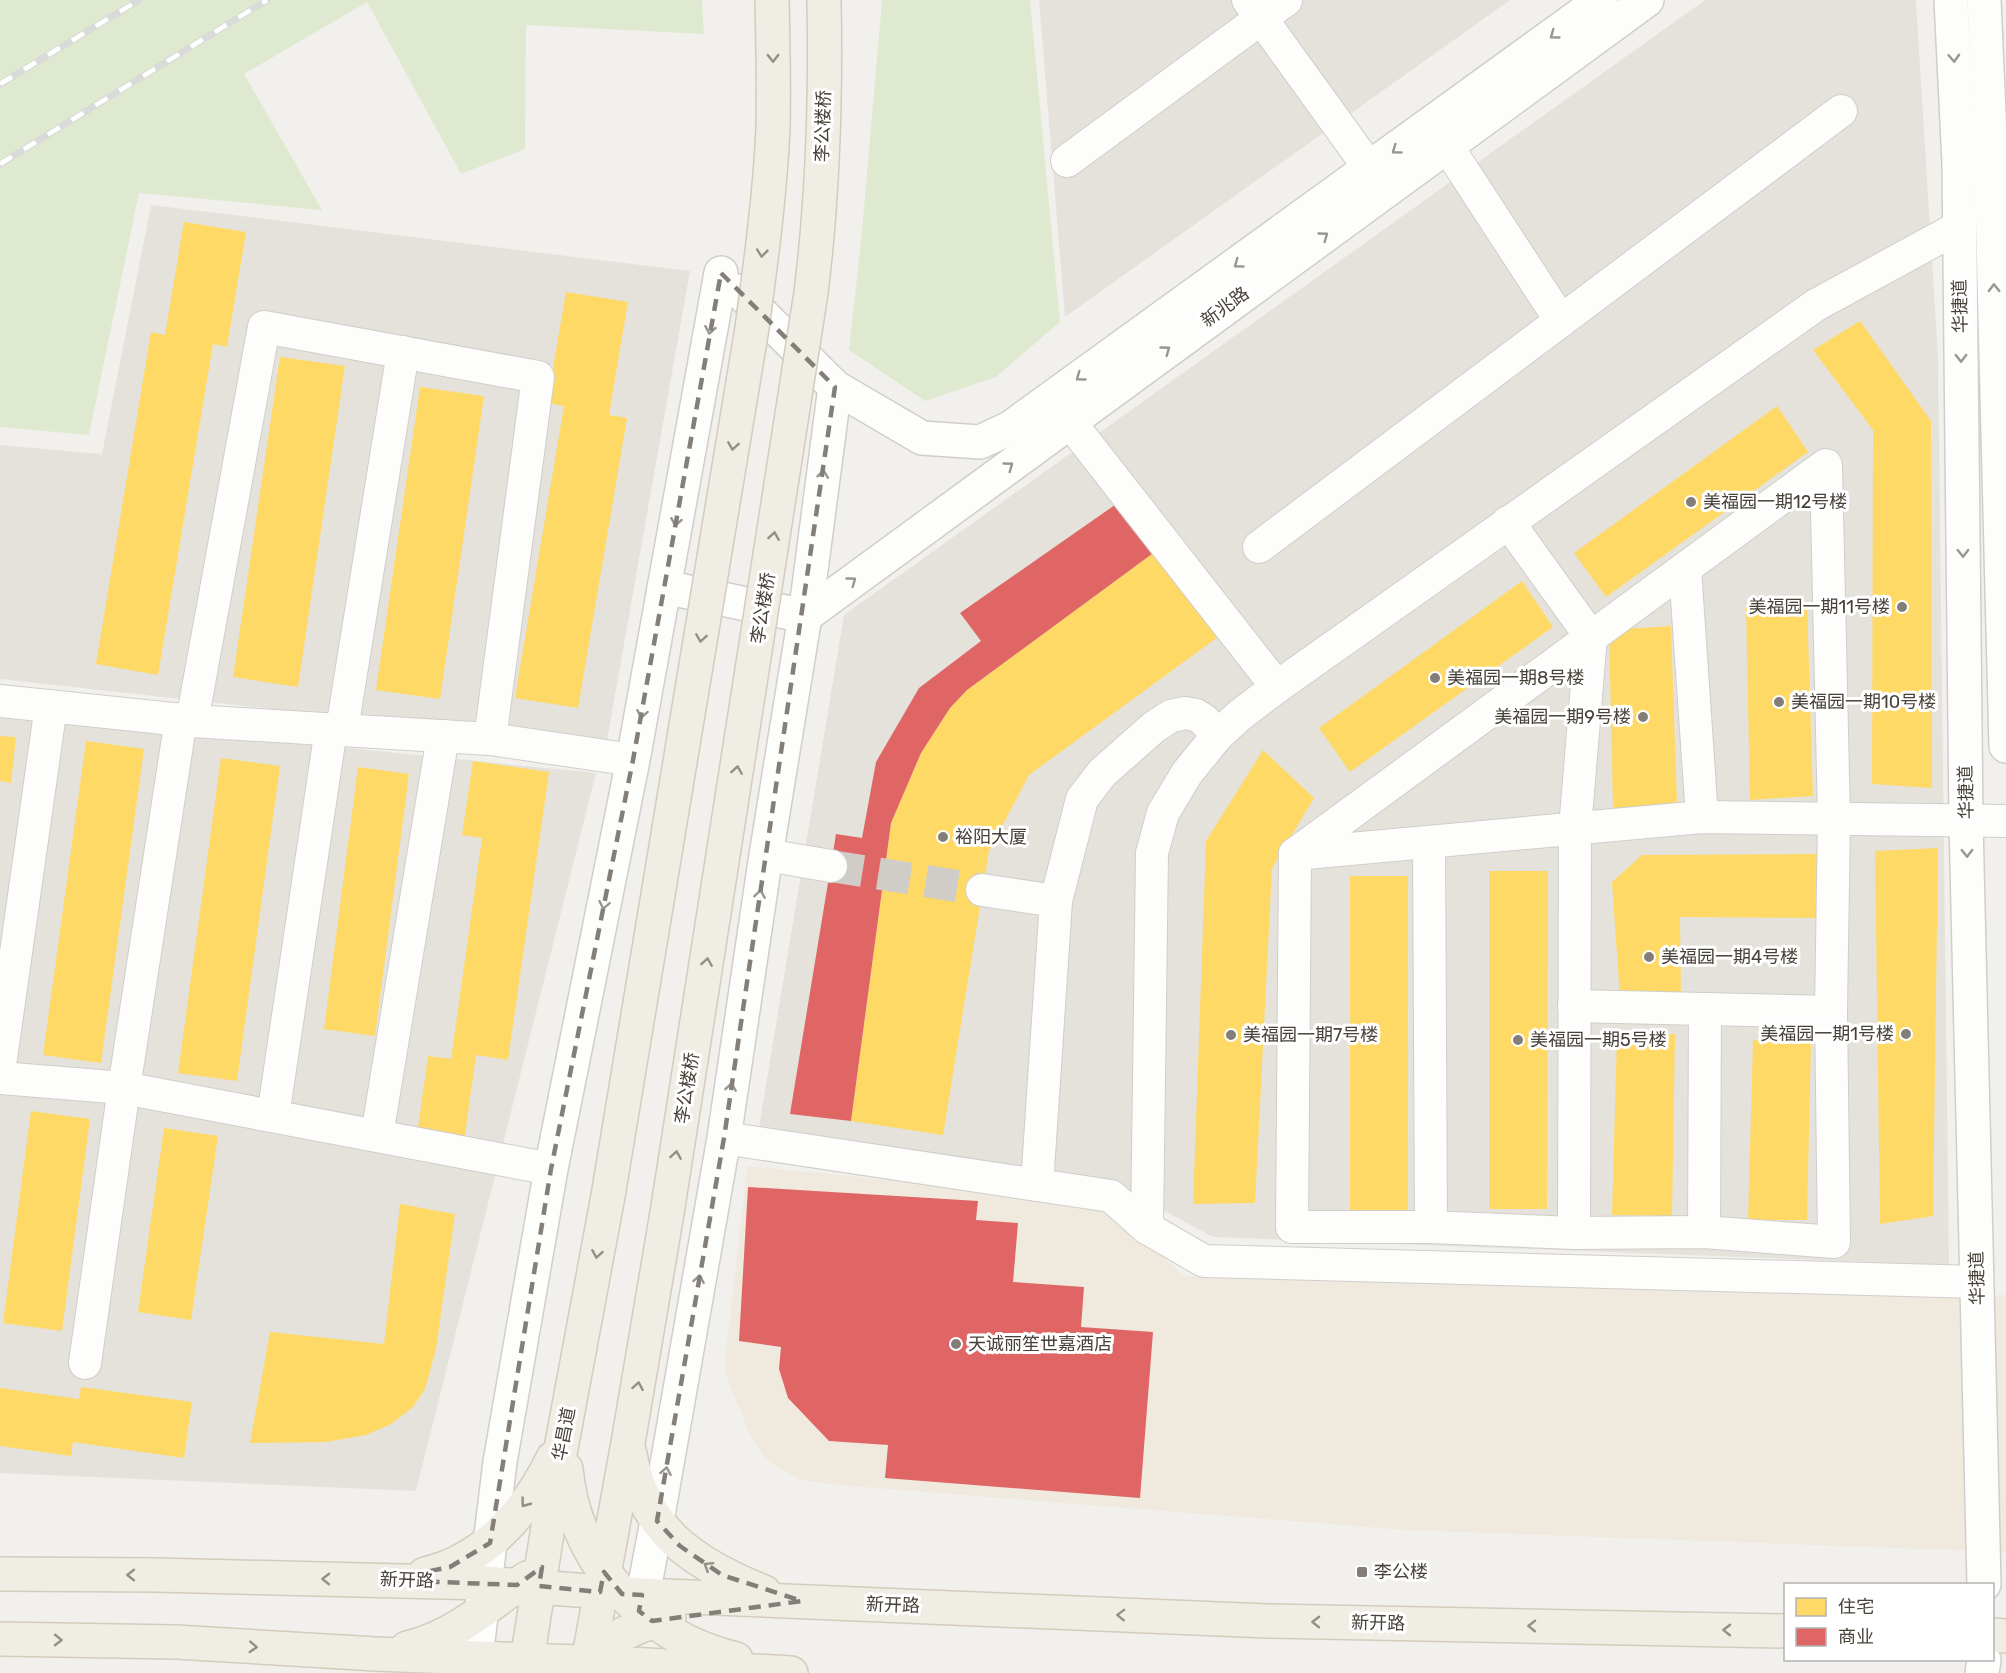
<svg xmlns="http://www.w3.org/2000/svg" width="2006" height="1673" viewBox="0 0 2006 1673" font-family="Rubik,'Noto Sans SC',sans-serif">
<rect width="100%" height="100%" fill="#f2f0ed"/>
<g fill="#e5e2db">
<polygon points="1039,0 1510,0 1065,317"/>
<polygon points="1705,0 1916,0 1938,358 1949,1265 1213,1237 1116,1185 758,1133 844,615"/>
<polygon points="151,205 690,271 606,746 0,679 0,445 102,454"/>
<polygon points="0,713 596,773 416,1491 0,1473"/>
</g>
<polygon fill="#f0e9de" points="747,1166 1100,1201 1184,1276 1816,1293 2006,1295 2006,1552 1405,1530 838,1485 800,1480 767,1460 750,1435 724,1370"/>
<g fill="#dfe9cf">
<polygon points="0,0 702,0 704,34 526,25 525,149 461,174 367,2 244,74 322,210 139,193 89,435 0,427"/>
<polygon points="882,0 1030,0 1060,322 996,377 925,401 849,350 861,242"/>
</g>
<g fill="#ffd966">
<polygon points="184,222 246,232 227,347 213,344 158,675 96,664 151,332 165,335"/>
<polygon points="566,292 628,302 609,415 627,418 578,708 515,698 564,406 547,403"/>
<polygon points="1860,321 1931,421 1932,788 1872,784 1873,430 1813,350"/>
<polygon points="280,357 345,366 298,687 233,677"/>
<polygon points="420,387 484,396 440,699 376,690"/>
<polygon points="1777,406 1808,452 1606,597 1574,553"/>
<polygon points="1156,551 1218,637 1029,775 989,851 943,1135 851,1121 891,823 921,753 950,708 967,690"/>
<polygon points="1522,581 1553,627 1350,772 1319,728"/>
<polygon points="1807,602 1813,796 1750,800 1746,607"/>
<polygon points="1671,626 1677,804 1613,808 1609,630"/>
<polygon points="0,736 16,737 11,783 0,781"/>
<polygon points="86,741 144,749 101,1063 43,1055"/>
<polygon points="1263,750 1314,798 1272,868 1255,1203 1193,1204 1206,841"/>
<polygon points="221,758 280,766 237,1081 178,1073"/>
<polygon points="473,761 549,772 508,1060 476,1055 464,1142 417,1135 428,1056 451,1059 482,838 462,835"/>
<polygon points="358,767 409,774 375,1036 324,1029"/>
<polygon points="1938,848 1933,1216 1880,1224 1875,851"/>
<polygon points="1819,854 1821,918 1680,917 1681,997 1620,998 1612,882 1642,855"/>
<polygon points="1489,871 1548,871 1547,1209 1489,1209"/>
<polygon points="1350,876 1408,876 1408,1213 1350,1214"/>
<polygon points="1675,1034 1672,1216 1612,1215 1617,1036"/>
<polygon points="1811,1039 1807,1220 1748,1220 1753,1040"/>
<polygon points="31,1111 90,1119 62,1331 3,1323"/>
<polygon points="164,1128 218,1136 191,1320 138,1312"/>
<polygon points="400,1204 455,1214 436,1349 425,1389 413,1407 391,1424 366,1435 326,1442 250,1443 270,1332 384,1344"/>
<polygon points="81,1387 192,1402 184,1458 73,1442 71,1456 0,1446 0,1388 79,1399"/>
</g>
<g fill="#e06666">
<polygon points="1122,500 1156,551 967,690 950,708 921,753 891,823 851,1121 790,1114 836,834 862,838 876,762 919,688 981,641 960,613"/>
<polygon points="748,1187 978,1201 976,1220 1018,1223 1013,1282 1084,1287 1081,1327 1153,1332 1140,1498 885,1478 888,1445 829,1441 788,1398 779,1369 781,1347 739,1341"/>
</g>
<g fill="none" stroke-linecap="round" stroke-linejoin="round">
<polyline stroke="#d0cdc9" stroke-width="32" stroke-dasharray="32 16" stroke-linecap="butt" points="831,866 982,890"/>
<g stroke="#d0cecb" stroke-width="34">
<g id="minor">
<polyline points="1248,0 1370,169"/>
<polyline points="1447,146 1561,321"/>
<polyline points="1067,161 1286,0"/>
<polyline points="1069,421 1277,687"/>
<polyline points="1259,547 1841,111"/>
<polyline points="1685,569 1702,817"/>
<polyline points="0,701 192,721 490,739 633,760"/>
<polyline points="192,721 264,327 538,377 490,739"/>
<polyline points="342,729 403,352"/>
<polyline points="1295,854 1826,465 1834,819 1831,1012 1834,1242 1704,1232 1574,1233"/>
<polyline points="1295,854 1292,1227 1431,1227 1429,842"/>
<polyline points="1295,854 1702,817 2006,821"/>
<polyline points="766,855 831,866"/>
<polyline points="982,890 1056,901"/>
<polyline points="1574,1006 1831,1012"/>
<polyline points="0,1065 51,706"/>
<polyline points="0,1078 124,1088 551,1169"/>
<polyline points="273,1116 331,729"/>
<polyline points="377,1135 443,736"/>
<polyline points="724,1138 1111,1196 1147,1228 1204,1261 1977,1282"/>
<polyline points="1037,1185 1056,901 1082,799 1102,773 1154,727 1171,716 1185,713 1196,715 1204,720 1217,736"/>
<polyline points="1431,1227 1574,1233 1575,828 1591,637 1508,522"/>
<polyline points="1147,1228 1152,853 1163,813 1187,773 1217,736 1240,715 1277,687 1816,305 1959,227"/>
<polyline points="1704,1232 1705,1009"/>
<polyline points="85,1363 124,1088 181,719"/>
</g>
</g>
<g stroke="#d0cecb" stroke-width="36">
<g id="tertiary">
<polyline points="1951,0 1959,163 1966,822 1984,1584"/>
<polyline points="1984,0 1991,160 2006,746"/>
<polyline points="739,291 835,387 922,438 980,442 1010,428 1601,0"/>
<polyline points="664,587 805,616"/>
<polyline points="805,616 1647,0"/>
<polyline points="638,1621 657,1521 724,1138 766,855 805,616 835,387"/>
<polyline points="474,1673 500,1462 551,1169 633,760 721,273"/>
<polyline points="1982,1673 1984,1660"/>
</g>
</g>
<g stroke="#d3ccbc" stroke-width="36">
<g id="primary">
<path d="M630 1454C643 1531 696 1565 764 1592"/>
<path d="M566 1469C575 1564 645 1637 736 1659"/>
<polyline points="0,1574 157,1575 484,1583 642,1595 1267,1621 1786,1631"/>
<path d="M425 1574C485 1560 527 1512 553 1458"/>
<polyline points="1992,1635 2006,1636"/>
<polyline points="0,1639 176,1642 376,1654 629,1664 791,1673"/>
<path d="M407 1648C454 1637 488 1606 527 1578"/>
<path d="M583 1671C600 1640 638 1625 669 1617"/>
<polyline points="525,1673 557,1470 608,1196"/>
<polyline points="586,1673 628,1443 667,1213"/>
</g>
</g>
<use href="#minor" stroke="#fdfdfc" stroke-width="32"/>
<use href="#tertiary" stroke="#fdfdfc" stroke-width="33"/>
<use href="#primary" stroke="#f0ede5" stroke-width="33"/>
<g stroke="#dadad9" stroke-width="7">
<g id="rail">
<polyline points="0,84 139,0"/>
<polyline points="0,164 267,0"/>
</g>
</g>
<use href="#rail" stroke="#fff" stroke-width="4.5" stroke-dasharray="14" stroke-linecap="butt"/>
<g stroke="#d3ccbc" stroke-width="36" stroke-linecap="butt">
<g id="primary-bridge">
<path d="M608 1196 752 328C761 261 770 195 773 128 774 85 773 43 772 0"/>
<path d="M667 1213 811 293C823 195 826 98 824 0"/>
</g>
</g>
<use href="#primary-bridge" stroke="#f0ede5" stroke-width="33"/>
</g>
<defs><path id="oneway-chevron" d="M-2-3.5L2.5 0L-2 3.5" fill="none" stroke-width="1.6" stroke-linecap="round" stroke-linejoin="round" transform="scale(1.5)"/></defs>
<g stroke="#999691">
<use href="#oneway-chevron" transform="translate(1554 35) rotate(144)"/>
<use href="#oneway-chevron" transform="translate(1954 58) rotate(87)"/>
<use href="#oneway-chevron" transform="translate(1396 150) rotate(144)"/>
<use href="#oneway-chevron" transform="translate(1324 236) rotate(-36)"/>
<use href="#oneway-chevron" transform="translate(1238 264) rotate(144)"/>
<use href="#oneway-chevron" transform="translate(1994 288) rotate(-91)"/>
<use href="#oneway-chevron" transform="translate(710 330) rotate(100)"/>
<use href="#oneway-chevron" transform="translate(1166 350) rotate(-36)"/>
<use href="#oneway-chevron" transform="translate(1961 358) rotate(89)"/>
<use href="#oneway-chevron" transform="translate(1080 377) rotate(144)"/>
<use href="#oneway-chevron" transform="translate(1009 466) rotate(-36)"/>
<use href="#oneway-chevron" transform="translate(823 474) rotate(-83)"/>
<use href="#oneway-chevron" transform="translate(676 522) rotate(100)"/>
<use href="#oneway-chevron" transform="translate(1963 553) rotate(89)"/>
<use href="#oneway-chevron" transform="translate(852 581) rotate(-36)"/>
<use href="#oneway-chevron" transform="translate(642 714) rotate(100)"/>
<use href="#oneway-chevron" transform="translate(1967 853) rotate(89)"/>
<use href="#oneway-chevron" transform="translate(760 894) rotate(-81)"/>
<use href="#oneway-chevron" transform="translate(604 905) rotate(101)"/>
<use href="#oneway-chevron" transform="translate(731 1087) rotate(-81)"/>
<use href="#oneway-chevron" transform="translate(699 1279) rotate(-80)"/>
<use href="#oneway-chevron" transform="translate(666 1471) rotate(-80)"/>
</g>
<g stroke="#938f86">
<use href="#oneway-chevron" transform="translate(773 58) rotate(90)"/>
<use href="#oneway-chevron" transform="translate(762 253) rotate(96)"/>
<use href="#oneway-chevron" transform="translate(733 446) rotate(99)"/>
<use href="#oneway-chevron" transform="translate(774 536) rotate(-81)"/>
<use href="#oneway-chevron" transform="translate(701 638) rotate(99)"/>
<use href="#oneway-chevron" transform="translate(737 770) rotate(-81)"/>
<use href="#oneway-chevron" transform="translate(707 962) rotate(-81)"/>
<use href="#oneway-chevron" transform="translate(676 1155) rotate(-81)"/>
<use href="#oneway-chevron" transform="translate(597 1254) rotate(100)"/>
<use href="#oneway-chevron" transform="translate(638 1386) rotate(-80)"/>
<use href="#oneway-chevron" transform="translate(525 1503) rotate(127)"/>
<use href="#oneway-chevron" transform="translate(708 1566) rotate(-148)"/>
<use href="#oneway-chevron" transform="translate(131 1575) rotate(-180)"/>
<use href="#oneway-chevron" transform="translate(326 1579) rotate(-179)"/>
<use href="#oneway-chevron" transform="translate(1121 1615) rotate(-178)"/>
<use href="#oneway-chevron" transform="translate(1316 1622) rotate(-179)"/>
<use href="#oneway-chevron" transform="translate(1532 1626) rotate(-179)"/>
<use href="#oneway-chevron" transform="translate(1727 1630) rotate(-179)"/>
<use href="#oneway-chevron" transform="translate(58 1640) rotate(1)"/>
<use href="#oneway-chevron" transform="translate(253 1647) rotate(3)"/>
</g>
<path fill="none" stroke="#837f78" stroke-width="4.5" stroke-dasharray="12 8" stroke-linejoin="round" d="M721 273 835 387 724 1138 657 1521 680 1546 722 1575 802 1601 652 1621 639 1611 642 1595 622 1594 604 1572 600 1592 539 1586 542 1567 517 1585 385 1580 450 1567 490 1543 551 1169 633 760Z"/>
<g fill="#837f78" stroke="#fff" stroke-width="2">
<circle cx="1691" cy="502" r="6"/>
<circle cx="1902" cy="607" r="6"/>
<circle cx="1435" cy="678" r="6"/>
<circle cx="1779" cy="702" r="6"/>
<circle cx="1643" cy="717" r="6"/>
<circle cx="943" cy="837" r="6"/>
<circle cx="1649" cy="957" r="6"/>
<circle cx="1906" cy="1034" r="6"/>
<circle cx="1231" cy="1035" r="6"/>
<circle cx="1518" cy="1040" r="6"/>
<circle cx="956" cy="1344" r="6"/>
<rect x="1356" y="1566" width="12" height="12" rx="3"/>
</g>
<g text-anchor="middle" stroke-width="6" stroke-linejoin="round" paint-order="stroke">
<g font-size="18" fill="#474239" stroke="#fff">
<text transform="translate(823 126) rotate(-88)" y="6">李公楼桥</text>
<text transform="translate(1960 306) rotate(-91)" y="6">华捷道</text>
<text transform="translate(1225 307) rotate(-36)" y="6">新兆路</text>
<text transform="translate(763 608) rotate(-81)" y="6">李公楼桥</text>
<text transform="translate(1966 792) rotate(-91)" y="6">华捷道</text>
<text transform="translate(687 1088) rotate(-81)" y="6">李公楼桥</text>
<text transform="translate(1977 1278) rotate(-91)" y="6">华捷道</text>
<text transform="translate(564 1434) rotate(-79)" y="6">华昌道</text>
<text transform="translate(407 1580) rotate(2)" y="6">新开路</text>
<text transform="translate(893 1605) rotate(2)" y="6">新开路</text>
<text transform="translate(1378 1623) rotate(1)" y="6">新开路</text>
</g>
<g font-size="18" fill="#474239" stroke="#fff" text-anchor="start">
<text x="1703" y="508">美福园一期12号楼</text>
<text x="1890" y="613" text-anchor="end">美福园一期11号楼</text>
<text x="1447" y="684">美福园一期8号楼</text>
<text x="1791" y="708">美福园一期10号楼</text>
<text x="1631" y="723" text-anchor="end">美福园一期9号楼</text>
<text x="955" y="843">裕阳大厦</text>
<text x="1661" y="963">美福园一期4号楼</text>
<text x="1894" y="1040" text-anchor="end">美福园一期1号楼</text>
<text x="1243" y="1041">美福园一期7号楼</text>
<text x="1530" y="1046">美福园一期5号楼</text>
<text x="968" y="1350">天诚丽笙世嘉酒店</text>
<text x="1374" y="1578">李公楼</text>
</g>
</g>
<rect x="1784" y="1583" width="210" height="78" fill="#ffffff" stroke="#b5b3b0" stroke-width="1.5"/>
<rect x="1796" y="1598" width="30" height="18" fill="#ffd966" stroke="#b5b3b0" stroke-width="1.5"/>
<text x="1838" y="1613" font-size="18" fill="#474239">住宅</text>
<rect x="1796" y="1628" width="30" height="18" fill="#e06666" stroke="#b5b3b0" stroke-width="1.5"/>
<text x="1838" y="1643" font-size="18" fill="#474239">商业</text>
</svg>
